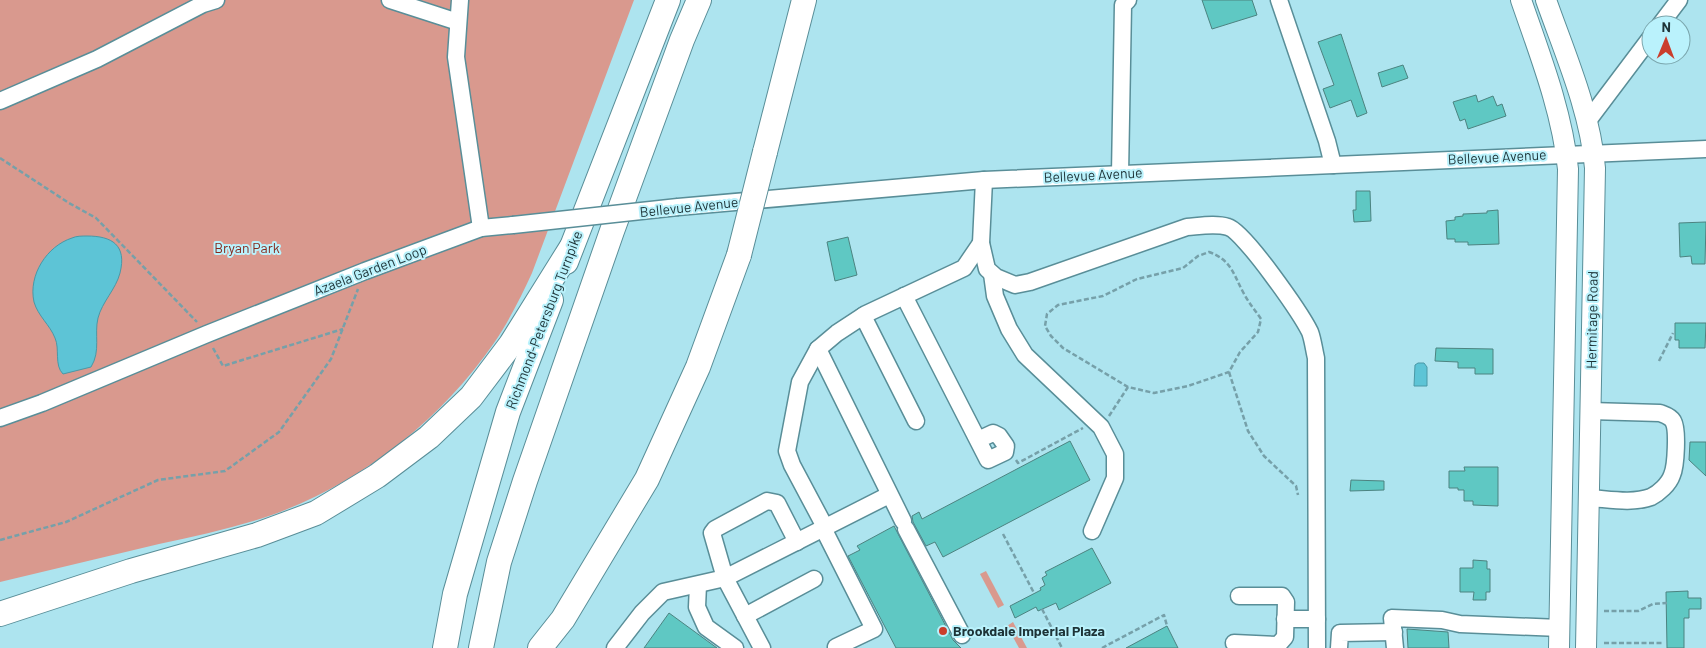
<svg xmlns="http://www.w3.org/2000/svg" width="1706" height="648" viewBox="0 0 1706 648" font-family="Barlow,sans-serif">
<rect width="100%" height="100%" fill="#ade4ef"/>
<g fill="#d9998e">
<path d="M0 0H634L532 273C521 297 509 321 494 343 439 422 360 484 269 516 233 528 196 536 159 544 106 557 53 569 0 582Z"/>
<polygon points="986,571 1004,605 998,608 980,574"/>
<polygon points="1013,622 1027,648 1019,648 1007,626"/>
</g>
<g fill="#5dc4d6" stroke="#4a98a6">
<path d="M87 236C112 236 127 245 120 273 116 289 102 302 98 318 94 334 101 351 91 367L63 374C54 365 60 349 55 338 50 325 38 316 34 302 28 275 47 246 72 238 76 236 82 236 87 236Z"/>
<polygon points="1418,363 1424,363 1427,367 1427,386 1414,386 1415,365"/>
</g>
<g fill="#5fc8c3" stroke="#4c8380">
<polygon points="1202,0 1252,0 1257,15 1212,29"/>
<polygon points="1341,34 1367,113 1357,117 1351,100 1330,108 1323,89 1334,85 1318,42"/>
<polygon points="1403,65 1408,78 1382,87 1378,73"/>
<polygon points="1476,95 1478,102 1493,96 1497,106 1502,104 1506,116 1468,129 1465,119 1460,121 1453,102"/>
<polygon points="1356,191 1370,191 1371,221 1354,222 1353,210 1356,210"/>
<polygon points="1498,210 1499,244 1468,245 1468,242 1455,242 1455,239 1447,239 1446,221 1455,220 1455,217 1463,216 1463,214 1487,213 1487,211"/>
<polygon points="1706,222 1705,264 1692,264 1691,256 1680,257 1679,223"/>
<polygon points="848,237 857,275 835,281 827,242"/>
<polygon points="1675,323 1706,323 1705,348 1679,348 1679,340 1675,340"/>
<polygon points="1436,348 1493,349 1493,374 1475,374 1475,368 1458,368 1458,362 1435,361"/>
<polygon points="1070,441 1090,480 943,557 935,542 926,546 913,522 912,516 919,512 922,519"/>
<polygon points="1690,442 1706,442 1706,476 1689,460"/>
<polygon points="1464,467 1498,467 1498,506 1473,505 1473,501 1464,501 1464,490 1458,490 1458,488 1449,488 1449,471 1465,471"/>
<polygon points="1351,480 1384,481 1384,490 1350,491"/>
<polygon points="894,526 953,640 961,648 896,648 848,556 860,550 857,546"/>
<polygon points="1092,548 1111,583 1059,610 1056,603 1038,611 1036,607 1015,618 1010,606 1041,590 1040,588 1045,585 1042,578 1047,575 1045,572"/>
<polygon points="1473,560 1487,561 1487,569 1490,569 1490,592 1486,592 1486,600 1473,600 1474,592 1460,592 1460,568 1473,568"/>
<polygon points="1688,591 1688,598 1701,598 1701,609 1689,609 1689,618 1684,618 1684,648 1667,648 1666,592"/>
<polygon points="669,613 717,648 644,648"/>
<polygon points="1167,626 1178,648 1126,648"/>
<polygon points="1407,629 1448,632 1449,648 1408,648"/>
</g>
<g fill="none" stroke-linecap="round" stroke-linejoin="round">
<g stroke="#598e98" stroke-width="19">
<g id="minor">
<polyline points="390,0 458,22"/>
<polyline points="460,0 456,57 481,228"/>
<polyline points="1279,0 1327,141 1333,165"/>
<polyline points="1660,25 1679,0"/>
<polyline points="0,101 97,59 203,4 216,0"/>
<polyline points="1587,122 1651,37"/>
<polyline points="1120,174 1123,5 1128,0"/>
<path d="M984 180 981 243 987 269 996 277 1015 285 1030 282 1187 227C1200 226 1216 223 1228 227 1244 231 1301 314 1310 332 1313 340 1314 350 1316 358L1317 648"/>
<polyline points="678,207 984,180 1706,149"/>
<polyline points="992,274 995,296 1009,329 1025,355 1101,427 1115,454 1115,478 1092,531"/>
<polyline points="904,296 988,460 1005,452 1006,446 999,436 993,433 978,440"/>
<polyline points="863,316 916,421"/>
<polyline points="818,349 903,521"/>
<polyline points="0,418 42,403 207,334 365,271 481,228 513,225"/>
<path d="M1589 498C1608 499 1632 504 1651 497 1659 493 1669 484 1672 475 1676 466 1678 429 1673 421 1670 416 1665 415 1660 413L1590 411"/>
<polyline points="825,527 792,465 787,451 800,382 818,349 837,333 866,314 964,268 981,243"/>
<polyline points="823,528 874,629 836,647"/>
<polyline points="906,529 962,635"/>
<polyline points="698,585 697,607 706,627 735,648"/>
<polyline points="745,616 814,579"/>
<polyline points="1285,619 1317,619"/>
<polyline points="1234,643 1278,645 1285,637 1286,602 1282,596 1239,596"/>
<polyline points="615,648 642,613 663,592 725,578 889,495"/>
<polyline points="762,648 725,578 712,533 715,529 767,501 777,503 797,542"/>
<polyline points="1339,648 1340,633 1394,632"/>
<polyline points="1395,648 1392,618 1442,620 1460,624 1560,628"/>
</g>
</g>
<g stroke="#598e98" stroke-width="22">
<g id="major">
<path d="M1521 0C1540 55 1562 111 1568 169L1559 648"/>
<path d="M1546 0C1565 54 1590 110 1595 168L1586 648"/>
</g>
</g>
<g stroke="#598e98" stroke-width="26">
<g id="highway">
<polyline points="765,152 804,0"/>
<polyline points="566,262 668,0"/>
<polyline points="0,614 131,571 257,535 316,513 377,476 429,437 471,397 511,344 571,248"/>
<polyline points="445,648 455,594 508,412 551,300"/>
<polyline points="481,648 499,562 525,481 612,231 682,40 699,0"/>
<polyline points="540,648 563,619 647,479 698,367 739,255"/>
</g>
</g>
<g stroke="#76a0a9" stroke-width="2.5" stroke-dasharray="5 2.5" stroke-linecap="butt">
<polyline points="0,158 69,203 96,218 197,322"/>
<polyline points="213,348 223,366 343,329"/>
<polyline points="1659,361 1673,333"/>
<polyline points="1229,372 1248,431 1264,456 1296,486 1298,495"/>
<path d="M1109 416 1128 387 1154 393 1188 386 1229 372 1240 352 1258 332 1261 319C1255 310 1248 302 1243 292 1233 273 1231 260 1209 252L1198 256 1183 268 1137 279 1103 296 1058 305 1047 314 1045 326 1051 336 1063 348 1128 387"/>
<polyline points="1016,460 1018,463 1083,428"/>
<polyline points="1003,534 1034,593"/>
<polyline points="0,540 66,522 158,480 225,471 279,432 331,359 358,289"/>
<polyline points="1042,609 1062,648"/>
<polyline points="1604,611 1638,611 1653,604 1667,603"/>
<polyline points="1604,643 1663,643"/>
<polyline points="1102,648 1164,615 1167,626"/>
</g>
<use href="#minor" stroke="#fff" stroke-width="16"/>
<use href="#major" stroke="#fff" stroke-width="20"/>
<use href="#highway" stroke="#fff" stroke-width="24"/>
<g stroke="#598e98" stroke-width="19" stroke-linecap="butt">
<polyline id="minor-bridge" points="513,225 678,207"/>
</g>
<g stroke="#598e98" stroke-width="26" stroke-linecap="butt">
<polyline id="highway-bridge" points="739,255 765,152"/>
</g>
<use href="#minor-bridge" stroke="#fff" stroke-width="16"/>
<use href="#highway-bridge" stroke="#fff" stroke-width="24"/>
</g>
<circle fill="#ca3e2c" stroke="#baf2fc" stroke-width="2" cx="943" cy="631" r="5"/>
<g text-anchor="middle" stroke-width="4" stroke-linejoin="round" paint-order="stroke">
<g font-size="14" fill="#1d3337" stroke="#baf2fc">
<text transform="translate(1497 157) rotate(-3)" y="5">Bellevue Avenue</text>
<text transform="translate(1093 175) rotate(-3)" y="5">Bellevue Avenue</text>
<text transform="translate(689 207) rotate(-6)" y="5">Bellevue Avenue</text>
<text transform="translate(370 270) rotate(-21)" y="5">Azaela Garden Loop</text>
<text transform="translate(544 320) rotate(-69)" y="5">Richmond-Petersburg Turnpike</text>
<text transform="translate(1592 320) rotate(-89)" y="5">Hermitage Road</text>
</g>
<g font-size="14" fill="#84281c" stroke="#baf2fc">
<text x="247" y="253">Bryan Park</text>
</g>
<g font-size="14" font-weight="bold" fill="#1d3337" stroke="#baf2fc" text-anchor="start">
<text x="953" y="636">Brookdale Imperial Plaza</text>
</g>
</g>
<g transform="translate(1666 40) rotate(1)"><circle r="24" fill="#baf2fc" stroke="#7ba6ad"/>
<path d="M0-4L9 19L0 12L-9 19Z" fill="#ca3e2c"/>
<text y="-8" font-size="14" font-weight="bold" text-anchor="middle" fill="#1d3337">N</text>
</g>
</svg>
